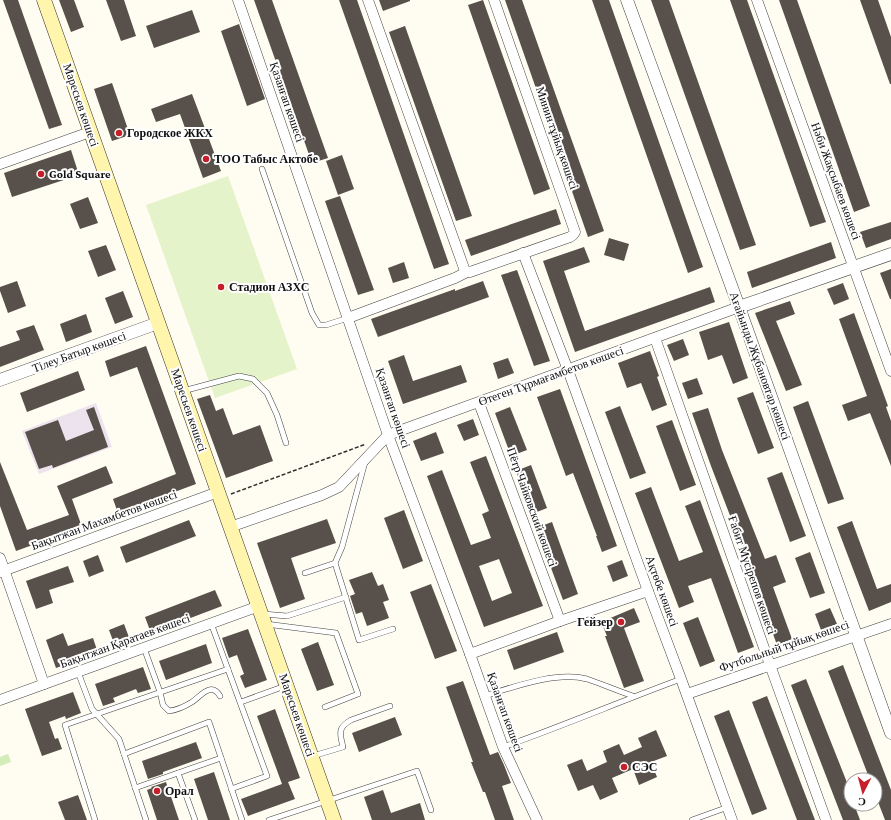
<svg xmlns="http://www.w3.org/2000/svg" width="891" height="820" viewBox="0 0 891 820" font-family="'Crimson Pro',serif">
<rect width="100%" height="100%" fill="#fffcf1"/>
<polygon fill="#ede3ee" points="96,403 112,447 39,474 22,431"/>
<polygon fill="#d3ecb8" points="8,754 11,762 0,766 0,757"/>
<polygon fill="#e5f3ca" points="228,176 297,369 215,398 146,205"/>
<g fill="#58504b" fill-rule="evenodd">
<polygon points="3,0 18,0 62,125 49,129"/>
<polygon points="59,0 74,0 84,27 71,32"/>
<polygon points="106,0 124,0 136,36 121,41"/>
<polygon points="254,0 272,0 328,158 312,163"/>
<polygon points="339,0 357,0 449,264 434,269"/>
<polygon points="379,0 410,0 410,1 383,11"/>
<polygon points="483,0 550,189 534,195 468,5"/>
<polygon points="505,0 522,0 604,231 588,237"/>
<polygon points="592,0 609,0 703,267 688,273"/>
<polygon points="651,0 669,0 756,245 740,250"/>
<polygon points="730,0 747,0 826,222 810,227"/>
<polygon points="779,0 797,0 870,206 854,212"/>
<polygon points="860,0 878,0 891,37 891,84 890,84"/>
<polygon points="192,10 200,32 154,48 146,26"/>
<polygon points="239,24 265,99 247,106 221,31"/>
<polygon points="405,26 472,216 456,221 389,32"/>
<polygon points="112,83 130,135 112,141 94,89"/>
<polygon points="192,94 221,171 203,178 180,114 156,122 151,109"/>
<polygon points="71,150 79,175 12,197 4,173"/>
<polygon points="342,155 354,189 338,195 326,161"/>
<polygon points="340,196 374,290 358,295 325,201"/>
<polygon points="88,197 98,223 80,229 70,204"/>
<polygon points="556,209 561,224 471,256 465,240"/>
<polygon points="891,222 891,239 866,248 860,232"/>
<polygon points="609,238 629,244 624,261 604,255"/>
<polygon points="831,242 836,258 752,288 747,272"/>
<polygon points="106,245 116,270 98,277 88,251"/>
<polygon points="584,247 590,262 564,271 585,331 710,287 715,302 575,352 543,261"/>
<polygon points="404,262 409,278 393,283 388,268"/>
<polygon points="891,269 891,299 890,299 880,273"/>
<polygon points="517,270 550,361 534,366 501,275"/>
<polygon points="17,281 26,306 8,313 0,291 0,287"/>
<polygon points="483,281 489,297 378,337 371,319 455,289 455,291"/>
<polygon points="843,283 849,299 834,305 827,289"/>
<polygon points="123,291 133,317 115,324 105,298"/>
<polygon points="790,301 795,314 776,321 802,385 786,391 755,313"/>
<polygon points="854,313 888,406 886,407 891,421 891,466 870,413 848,421 842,405 867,396 839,319"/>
<polygon points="86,314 92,332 66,342 60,324"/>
<polygon points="729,322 748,378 733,384 722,355 708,360 699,332"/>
<polygon points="34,325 44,350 0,367 0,347 20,340 16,331"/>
<polygon points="683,339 689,355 674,361 667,345"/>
<polygon points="146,346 196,484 118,513 113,499 176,474 137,367 110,377 105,361"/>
<polygon points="650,351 659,376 657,377 667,405 652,411 641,383 627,388 618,363"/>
<polygon points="404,355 413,381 461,365 467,382 403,404 388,361"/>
<polygon points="508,358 514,373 498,379 493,363"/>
<polygon points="78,371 85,390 27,412 20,393"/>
<polygon points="697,378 703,394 688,399 682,383"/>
<polygon points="560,389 617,546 602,552 596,536 597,536 573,473 566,476 537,397"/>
<polygon points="753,392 774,448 758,454 737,398"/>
<polygon points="210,395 216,411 223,408 233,435 260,425 273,461 226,478 197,399"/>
<polygon points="808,401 844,499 828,504 793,407"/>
<polygon points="620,406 646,473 630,479 605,412"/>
<polygon points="94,407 108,447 53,468 52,465 39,469 25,432 58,420 66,441 94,430 86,410"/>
<polygon points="510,407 527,450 511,456 495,413"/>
<polygon points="708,408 722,450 765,559 776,555 786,582 773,587 792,639 777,645 748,565 749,565 711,466 692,413"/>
<polygon points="473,419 479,435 464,441 457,425"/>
<polygon points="672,420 696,485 680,491 656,426"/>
<polygon points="436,432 444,453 421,461 413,441"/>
<path d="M486 456 543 606 484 627 427 476 442 470 471 545 491 538 482 514 489 511 470 462ZM499 559 512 593 492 601 479 566Z"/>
<polygon points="0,462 27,530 69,515 57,486 106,466 113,483 72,499 82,527 16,551 0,506"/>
<polygon points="531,465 547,508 532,514 516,471"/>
<polygon points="782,472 806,536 790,542 767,478"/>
<polygon points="651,487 679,561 703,552 685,506 700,500 754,647 738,653 711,578 688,586 694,602 679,608 635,493"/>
<polygon points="404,510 423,561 403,569 384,518"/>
<polygon points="327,519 336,543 291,558 305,599 280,608 257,543"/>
<polygon points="189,520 196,536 126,563 120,547"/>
<polygon points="852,521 877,589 891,584 891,602 869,611 837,527"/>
<polygon points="552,522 578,594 563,600 536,528"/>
<polygon points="810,552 825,593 810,598 795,558"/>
<polygon points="98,555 104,571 89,577 83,561"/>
<polygon points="622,560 628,576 613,582 607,566"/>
<polygon points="68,566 74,582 49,590 53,603 36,609 26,581"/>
<polygon points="372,572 378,586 383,584 389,600 383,602 389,618 367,626 362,612 356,614 350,596 355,594 349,580"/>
<polygon points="431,584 457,651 435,659 410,592"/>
<polygon points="215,590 222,606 151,633 145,617"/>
<polygon points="634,608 640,622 624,628 644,681 624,688 605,636 607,636 601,622"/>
<polygon points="830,608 837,624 821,630 815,614"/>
<polygon points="698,617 715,661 700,667 683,623"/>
<polygon points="124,624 130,640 115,646 109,630"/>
<polygon points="248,629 267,680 245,688 240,676 244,674 237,655 229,658 222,638"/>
<polygon points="557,632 564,652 514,670 507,650"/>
<polygon points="63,633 68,646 93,638 98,653 56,668 46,640"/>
<polygon points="318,642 334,685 317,691 301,649"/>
<polygon points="206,644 212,663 166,680 159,661"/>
<polygon points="843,665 891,790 891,820 885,820 875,794 875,780 870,780 828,671"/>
<polygon points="143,667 151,689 138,693 136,689 113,698 115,702 103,706 95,684"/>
<polygon points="806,679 846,780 851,795 851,804 854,804 860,820 843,820 791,685"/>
<polygon points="463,681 490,755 498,752 504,765 511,783 502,786 514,820 495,820 485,792 483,792 471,762 473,762 446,687"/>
<polygon points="73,692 81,713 66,719 65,716 49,722 55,739 58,738 62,749 42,756 25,709"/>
<polygon points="767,696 795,768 815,820 797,820 752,702"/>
<polygon points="275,709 300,778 288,782 295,799 248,816 241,799 282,784 257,716"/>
<polygon points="729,710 767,809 752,815 714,716"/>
<polygon points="395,717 402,735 359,752 352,733"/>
<polygon points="656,730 667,756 651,762 657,777 639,785 633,769 612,778 618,792 600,800 593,785 578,791 567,765 582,759 587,771 607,762 603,751 619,744 624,755 642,747 638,738"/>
<polygon points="196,742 202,758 163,772 163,774 148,779 142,761"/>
<polygon points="214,772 230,820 208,820 194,779"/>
<polygon points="166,782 179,820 157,820 147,790 152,788 151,787"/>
<polygon points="383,790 391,813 420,803 425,820 372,820 364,797"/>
<polygon points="78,795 87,820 65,820 58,802"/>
</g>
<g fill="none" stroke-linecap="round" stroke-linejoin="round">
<g stroke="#424242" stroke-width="6">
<g id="service">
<polyline points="262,169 312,313 319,325 326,325 348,318"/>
<polyline points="183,391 239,376 253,379 267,393 277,415 286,443"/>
<polyline points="365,462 342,547 335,563 359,640 393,629"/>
<polyline points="305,573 335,563"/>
<polyline points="263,614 287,616 346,597"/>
<polyline points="211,623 267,776 231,789"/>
<polyline points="266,624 336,633 358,694 325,707"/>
<path d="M144 648 160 692 163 705 169 711C178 710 184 707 192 702 201 696 211 681 220 696"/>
<polyline points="78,672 92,709 119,739 146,820"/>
<path d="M484 696C514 687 556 671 587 679 602 684 618 691 633 696"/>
<polyline points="241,702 285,686"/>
<path d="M503 747C563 726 621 701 681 679"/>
<polyline points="124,754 209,722 242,820"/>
<path d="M313 756 343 747C340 734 337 728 351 720L390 706"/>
<polyline points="178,773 195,820"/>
<polyline points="135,788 221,758"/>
<polyline points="95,820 65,725 228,669"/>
<polyline points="269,820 417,771 431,810"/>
<polyline points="692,820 728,807"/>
</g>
</g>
<g stroke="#424242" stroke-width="11">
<g id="minor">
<polyline points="238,0 388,435 470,654 503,747 537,820"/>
<polyline points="368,0 465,271 470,272 570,237 573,235 575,232 494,0"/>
<polyline points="757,0 891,371"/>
<polyline points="0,164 90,132"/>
<polyline points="523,253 568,370 648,591 681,679 732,820"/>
<polyline points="348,318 455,278 467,272"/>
<polyline points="655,338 770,665 826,820"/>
<polyline points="479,403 560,621"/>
<polyline points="230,527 322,495 339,487 388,435 739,307"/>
<polyline points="0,558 44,684"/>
<polyline points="0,572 218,492"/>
<polyline points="470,654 560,621 648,591"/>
<polyline points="687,694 891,624"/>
<polyline points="0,700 259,606"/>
</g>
</g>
<g stroke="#424242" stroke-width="13">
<g id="tertiary">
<polyline points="627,0 739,307 891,733"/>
<polyline points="739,307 891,254"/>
<polyline points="0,380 158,323"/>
</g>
</g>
<g stroke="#313131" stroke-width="15">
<polyline id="secondary" points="44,0 334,820"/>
</g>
<polyline stroke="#313131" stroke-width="1.5" stroke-dasharray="4 2" stroke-linecap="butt" points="231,494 366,444"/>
<use href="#service" stroke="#fff" stroke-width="5"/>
<use href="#minor" stroke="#fff" stroke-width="10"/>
<use href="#tertiary" stroke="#fff" stroke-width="12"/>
<use href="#secondary" stroke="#fff5ac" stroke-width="14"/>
</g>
<g fill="#c71f29" stroke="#fff" stroke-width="1.5">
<circle cx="119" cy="133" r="4"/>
<circle cx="206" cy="159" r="4"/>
<circle cx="41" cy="174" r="4"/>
<circle cx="221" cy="287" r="4"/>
<circle cx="621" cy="622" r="4"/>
<circle cx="624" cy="767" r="4"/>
<circle cx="157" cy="791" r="4"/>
</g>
<g text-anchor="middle" stroke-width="4" stroke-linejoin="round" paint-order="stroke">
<g font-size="12" fill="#0f0f0f" stroke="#fff">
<text transform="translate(287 102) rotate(71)" y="4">Қазанғап көшесі</text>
<text transform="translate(81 105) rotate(71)" y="4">Маресьев көшесі</text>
<text transform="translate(557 138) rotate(71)" y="4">Минин тұйық көшесі</text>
<text transform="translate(836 181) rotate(70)" y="4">Нәби Жақсыбаев көшесі</text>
<text transform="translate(79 352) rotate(-20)" y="4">Тілеу Батыр көшесі</text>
<text transform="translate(760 366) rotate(70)" y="4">Ағайынды Жұбановтар көшесі</text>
<text transform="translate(551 376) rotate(-20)" y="4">Өтеген Тұрмағамбетов көшесі</text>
<text transform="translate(393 408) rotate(71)" y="4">Қазанғап көшесі</text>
<text transform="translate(189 410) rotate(71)" y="4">Маресьев көшесі</text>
<text transform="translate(532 507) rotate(70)" y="4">Пётр Чайковский көшесі</text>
<text transform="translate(104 520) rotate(-20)" y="4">Бақытжан Махамбетов көшесі</text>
<text transform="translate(752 575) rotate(71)" y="4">Ғабит Мүсірепов көшесі</text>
<text transform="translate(662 591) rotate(70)" y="4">Ақтөбе көшесі</text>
<text transform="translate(125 641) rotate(-20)" y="4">Бақытжан Қаратаев көшесі</text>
<text transform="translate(784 646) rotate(-19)" y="4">Футбольный тұйық көшесі</text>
<text transform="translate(505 712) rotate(70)" y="4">Қазанғап көшесі</text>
<text transform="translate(297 715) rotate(71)" y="4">Маресьев көшесі</text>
</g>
<g font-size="12" font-weight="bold" fill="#0f0f0f" stroke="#fff" text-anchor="start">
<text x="127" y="137">Городское ЖКХ</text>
<text x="214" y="163">ТОО Табыс Актобе</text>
<text x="49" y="178">Gold Square</text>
<text x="229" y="291">Стадион АЗХС</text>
<text x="613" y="626" text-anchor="end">Гейзер</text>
<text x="632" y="771">СЭС</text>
<text x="165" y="795">Орал</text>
</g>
</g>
<g transform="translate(863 792) rotate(186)"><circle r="19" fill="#ffffff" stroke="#9f9f9f"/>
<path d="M0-3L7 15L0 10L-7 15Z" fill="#c71f29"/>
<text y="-6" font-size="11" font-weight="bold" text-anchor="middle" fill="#0f0f0f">С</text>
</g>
</svg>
